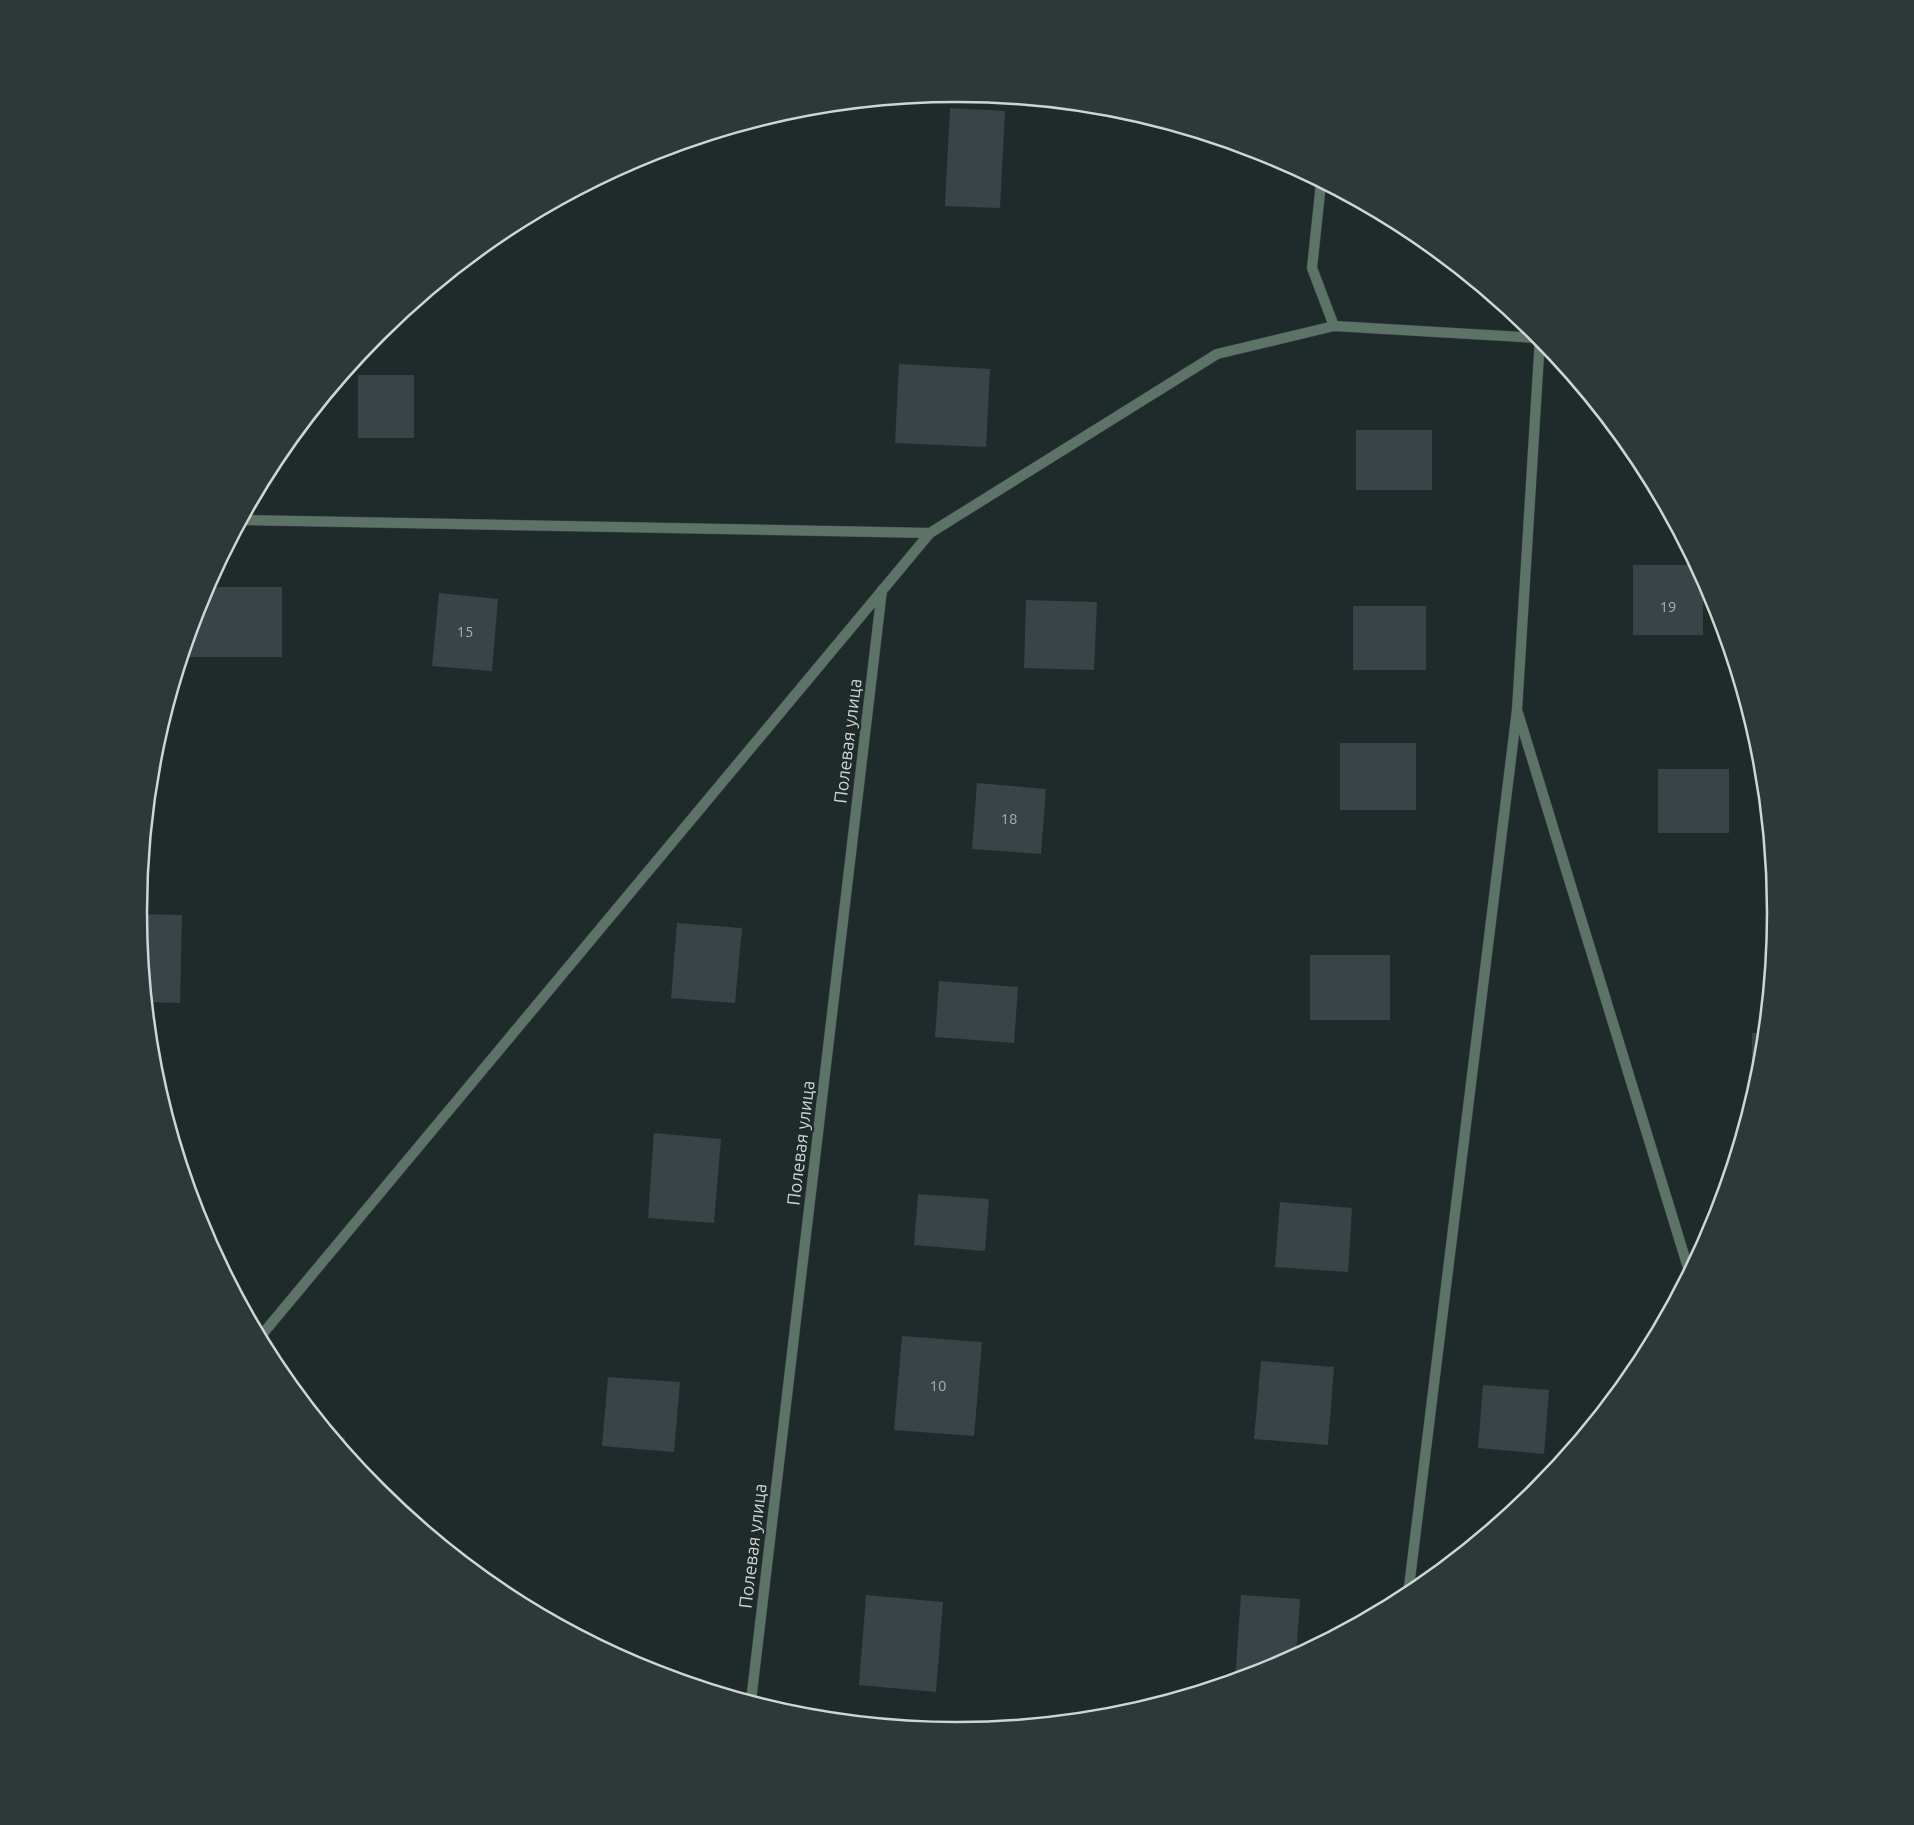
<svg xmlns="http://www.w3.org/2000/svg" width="1914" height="1825" viewBox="0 0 1914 1825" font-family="Ubuntu,sans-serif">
<rect width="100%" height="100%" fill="#1f2b2a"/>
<g fill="#394348">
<polygon points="950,108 1005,111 1000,208 945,206"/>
<polygon points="899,364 990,369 986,447 895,443"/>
<rect x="358" y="375" width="56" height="63"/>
<rect x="1356" y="430" width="76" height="60"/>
<polygon points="1633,565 1695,565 1703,580 1703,635 1633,635"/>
<polygon points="207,587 282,587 282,657 188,657 188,642 201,599"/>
<polygon points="439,593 498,599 492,671 432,666"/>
<polygon points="1026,600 1097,602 1094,670 1024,668"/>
<rect x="1353" y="606" width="73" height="64"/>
<rect x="1340" y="743" width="76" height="67"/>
<rect x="1658" y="769" width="71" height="64"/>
<polygon points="977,783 1046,789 1041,854 972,849"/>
<polygon points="138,914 182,915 180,1003 147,1002"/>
<polygon points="677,923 742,928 735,1003 671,998"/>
<rect x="1310" y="955" width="80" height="65"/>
<polygon points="939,981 1018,987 1014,1043 935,1037"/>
<polygon points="1752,1033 1764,1033 1760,1073 1755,1090 1752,1090"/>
<polygon points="654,1133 721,1139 714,1223 648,1218"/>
<polygon points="918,1194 989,1199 985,1251 914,1245"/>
<polygon points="1280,1202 1352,1208 1348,1272 1275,1267"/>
<polygon points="902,1336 982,1342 974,1436 894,1430"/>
<polygon points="1261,1361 1334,1367 1328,1445 1254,1439"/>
<polygon points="608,1377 680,1382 674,1452 602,1446"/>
<polygon points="1483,1385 1549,1390 1544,1454 1478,1448"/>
<polygon points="333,1437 345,1437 345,1451 336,1440"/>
<polygon points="866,1595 943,1602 936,1692 859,1685"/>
<polygon points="1241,1595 1300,1599 1296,1655 1270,1669 1235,1680"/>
<polygon points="619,1656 645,1658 644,1669 643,1669"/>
</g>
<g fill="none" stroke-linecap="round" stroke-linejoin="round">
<g stroke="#3b4645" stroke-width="11">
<polyline id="service" points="1321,183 1312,268 1334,326"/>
</g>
<g stroke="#3b4645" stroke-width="11">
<g id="minor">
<polyline points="243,520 930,533"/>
<polyline points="1518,713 1689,1271"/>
<polyline points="260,1337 930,533 1217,354 1334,326 1539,338"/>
<polyline points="1408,1595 1517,710 1540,338"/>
<polyline points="751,1701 882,590"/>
</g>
</g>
<use href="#service" stroke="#5e7367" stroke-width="10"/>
<use href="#minor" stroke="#5e7367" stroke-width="10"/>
</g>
<g text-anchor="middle" stroke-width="4.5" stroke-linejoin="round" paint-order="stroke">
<g font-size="15" fill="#a9b0b1">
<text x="1668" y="612">19</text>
<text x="465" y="637">15</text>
<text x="1009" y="824">18</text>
<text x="938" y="1391">10</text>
</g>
<g font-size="18" fill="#ced5d4" stroke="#1f2b2a">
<text transform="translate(848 741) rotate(-83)" y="6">Полевая улица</text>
<text transform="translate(801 1143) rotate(-83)" y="6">Полевая улица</text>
<text transform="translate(753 1546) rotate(-83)" y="6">Полевая улица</text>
</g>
</g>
<path d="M0 0H1914V1825H0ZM147 912a810 810 0 1 1 1620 0a810 810 0 1 1-1620 0Z" fill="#2d3938" fill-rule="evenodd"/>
<path fill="none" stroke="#ced5d4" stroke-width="2.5" d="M147 912a810 810 0 1 1 1620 0a810 810 0 1 1-1620 0Z"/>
</svg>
